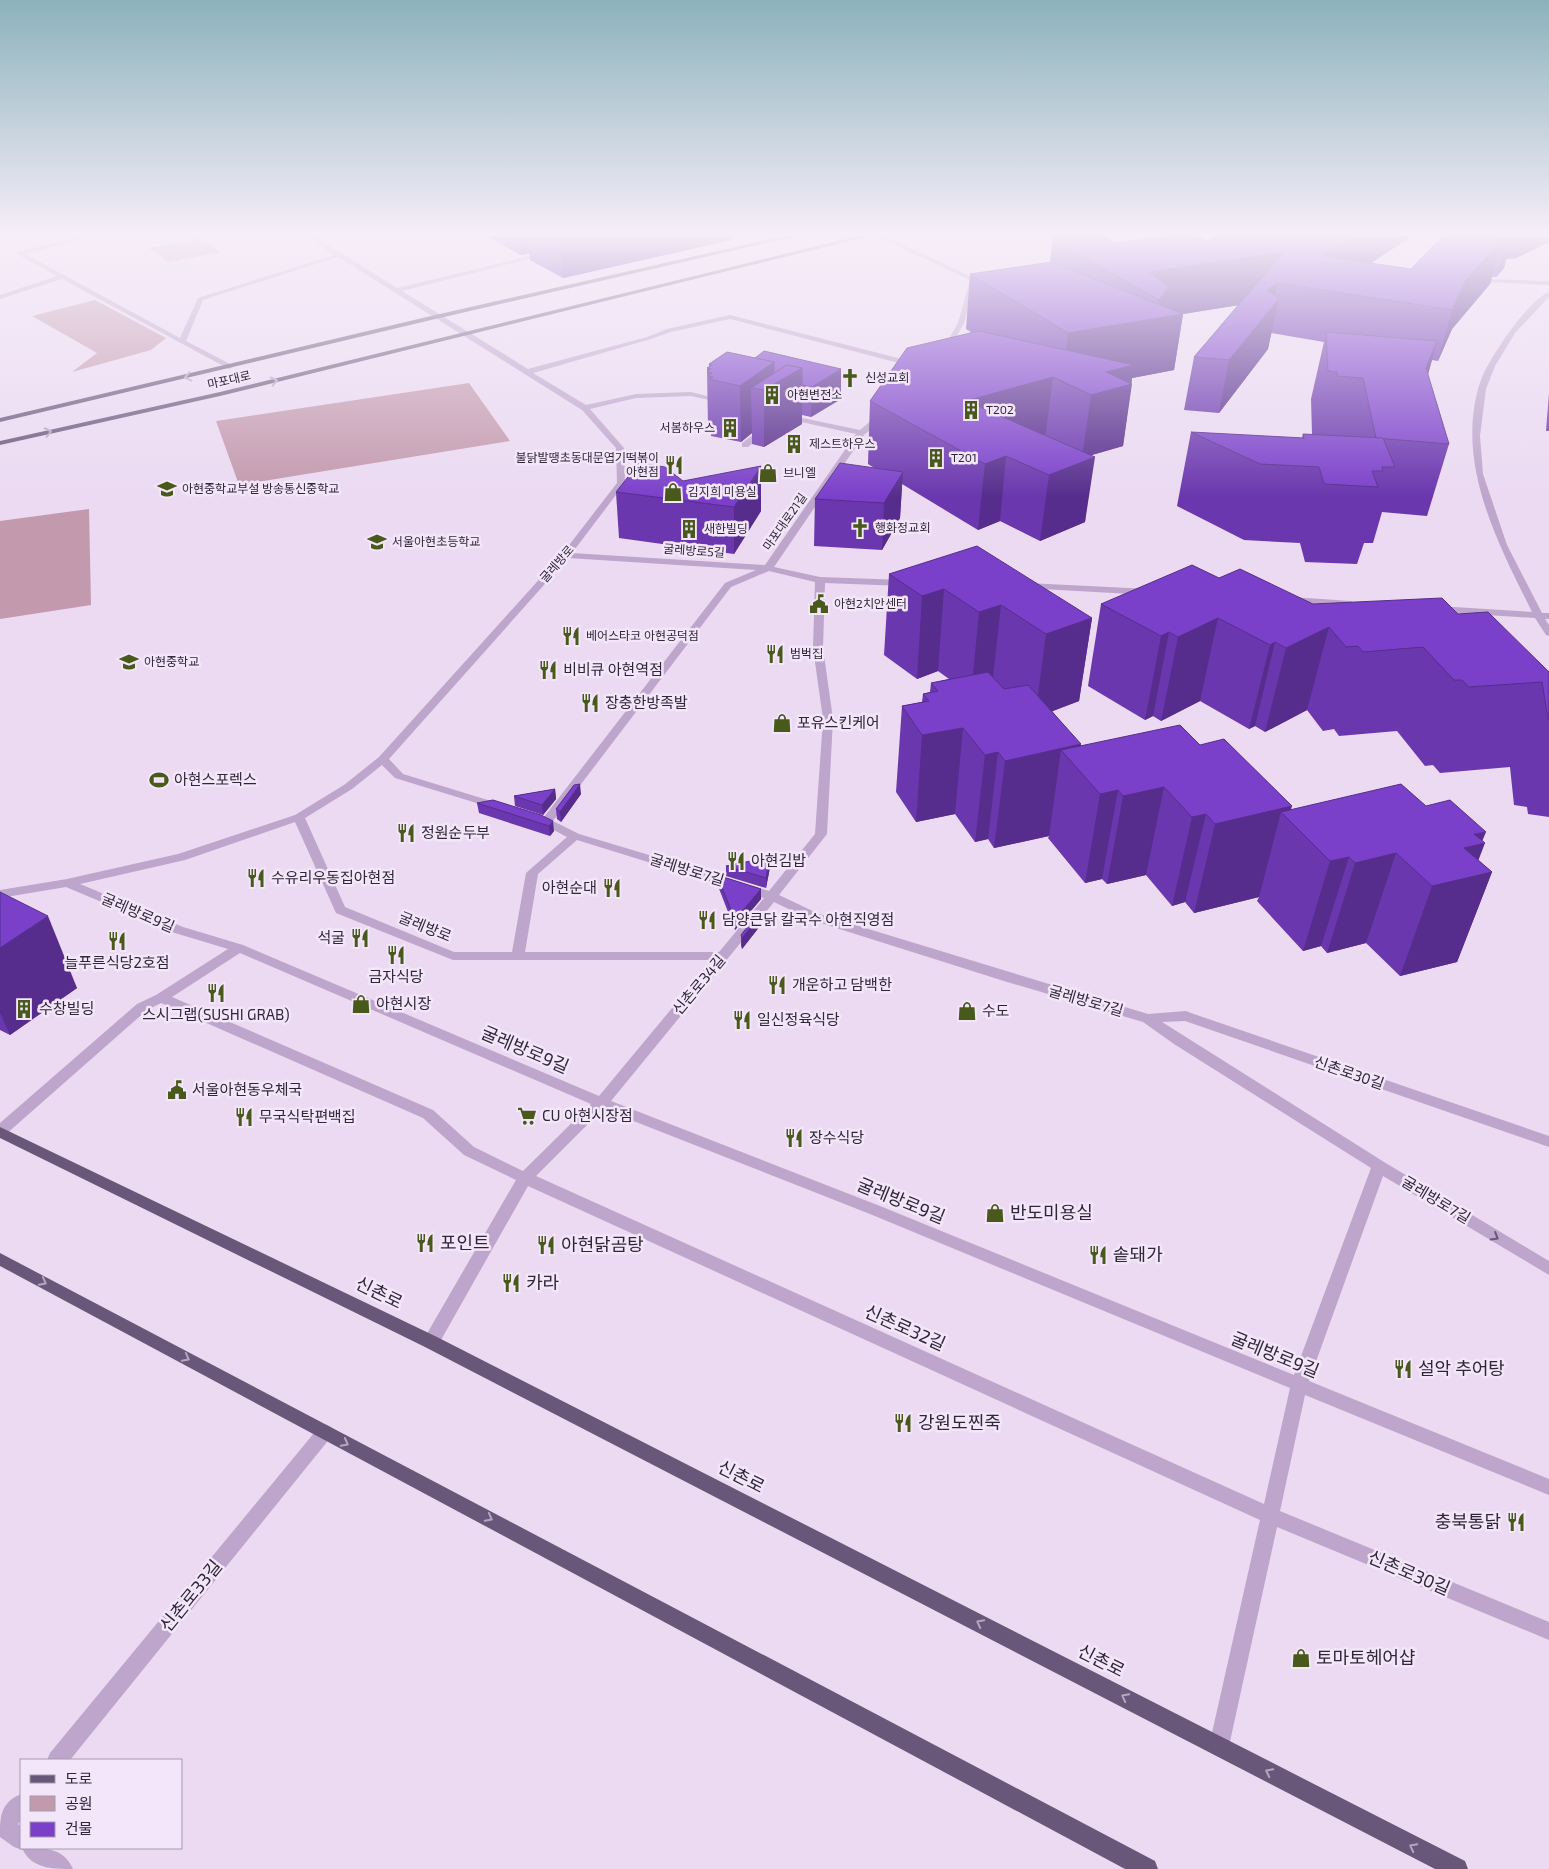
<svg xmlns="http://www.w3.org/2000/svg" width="1549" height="1869" viewBox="0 0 1549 1869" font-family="'Exo 2','Noto Sans KR',sans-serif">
<rect width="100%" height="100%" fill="#ebdaf2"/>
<g fill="#c299ad">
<polygon points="201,238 220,252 168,262 149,248"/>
<polygon points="95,300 166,338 151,350 72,372 97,353 32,316"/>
<polygon points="469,383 510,441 239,485 216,421"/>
<polygon points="89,509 91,605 0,619 0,521"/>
</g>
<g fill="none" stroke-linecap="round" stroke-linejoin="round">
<g fill="#bda5cb" fill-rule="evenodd">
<path d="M86 235H99L25 254 180 338 198 298 334 255 304 235H312L397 288 548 252V254L402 291 528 369 647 337 667 329 730 315 917 363 918 365 914 367 730 319 671 332 651 339 533 373 586 405 636 394 691 392 727 401 723 403 691 396 636 398 590 409 624 448 625 483 572 553 765 565 856 434 783 418V414L860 430 879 414H885V418L864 435 774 567 820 577 904 580 909 583 904 586 825 583 823 648 833 719 827 834 779 895 819 914 1148 1014 1186 1011 1191 1013 1549 1136V1147L1185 1021 1162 1022 1384 1162 1549 1261V1275L1383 1176 1309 1381 1549 1479V1495L1305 1395 1280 1511 1549 1622V1640L1277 1527 1229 1746 1226 1753 1219 1756 1212 1753 1209 1746 1260 1520 528 1186 437 1347 431 1349 425 1347 423 1342 425 1337 516 1180 464 1155 423 1118 161 1003 147 1010 5 1135 0 1136V1123L137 1004 156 995 228 949 175 933 66 887 0 898V890L67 879 178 854 295 815 344 785 379 757 563 553 617 483 616 448 582 410 338 257 203 300 186 341 232 365 233 367 229 369 62 279 0 299V295L57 276 17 254V252ZM568 558 756 570 725 583 544 817 539 816 533 819 567 837 526 873 512 952H454L345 907 305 818 352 789 382 765 395 778 496 809H504L506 807 504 805 403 774 389 759ZM769 571 815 582 813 648 823 719 815 834 769 891 579 834 553 821 731 587ZM295 822 336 913 453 960H712L599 1096 243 945 183 927 80 884 185 860ZM577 840 764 898 719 952H525L538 874ZM774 902 811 920 1004 981 1143 1022 1174 1044 1371 1168 1294 1375 880 1206 611 1101ZM240 953 591 1104 523 1171 474 1147 433 1110 172 997ZM603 1109 870 1214 1290 1388 1264 1504 536 1176Z"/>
<polygon points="757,235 766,235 777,241 772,242"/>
<polygon points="874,235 883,235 976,279 964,323 948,352 942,351 958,323 970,280"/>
<polygon points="1485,279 1549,281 1549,285 1483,282 1482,281"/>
<path d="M1549 292V297L1515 333 1495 366 1486 389 1480 436 1483 474 1507 545 1542 613H1549V619H1545L1549 625V636L1546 635 1535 618 1438 612 1433 609 1438 606 1532 612C1498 543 1457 467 1478 389 1483 371 1493 356 1503 341 1512 327 1533 299 1549 292Z"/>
<polygon points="762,428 769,430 748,447 742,447 742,443"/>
<polygon points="1027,583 1149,589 1154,592 1149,595 1024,588 1024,584"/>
<polygon points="1291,597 1351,601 1356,604 1351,607 1288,602 1286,600"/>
<polygon points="325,1424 331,1427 334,1432 331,1437 70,1760 47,1760 50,1753 319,1427"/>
<path d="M21 1794V1820L18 1824 21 1827V1848C42 1848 63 1846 73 1869 54 1869 32 1869 23 1850L14 1847 0 1837C0 1817 0 1803 21 1794Z"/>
</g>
<g fill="#695779" fill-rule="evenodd">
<polygon points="788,235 801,235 431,320 0,422 0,418 431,316"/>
<polygon points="862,235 874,235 220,396 0,445 0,441 220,392"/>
<polygon points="0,1127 437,1337 1465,1861 1468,1869 1435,1869 425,1347 0,1138"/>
<polygon points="0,1253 1155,1861 1158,1869 1125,1869 0,1266"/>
</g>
</g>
<g fill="#6a37ae">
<polygon points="486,236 731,236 731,240 563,278 530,260 529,253 521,255"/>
<polygon points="1053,236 1105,236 1114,243 1207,241 1217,236 1412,236 1371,263 1411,269 1443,236 1549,236 1549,242 1516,258 1506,259 1504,268 1496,277 1492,277 1490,284 1452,329 1438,361 1432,360 1428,374 1449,444 1427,516 1382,512 1373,543 1364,543 1357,564 1305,562 1300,543 1244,540 1177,506 1191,432 1302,438 1303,434 1312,434 1311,399 1324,342 1271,333 1268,349 1219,413 1184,410 1194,357 1238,305 1183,314 1174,370 1132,378 1123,446 1091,455 1085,522 1040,541 1000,521 978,530 902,484 900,518 882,550 814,546 815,499 876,469 868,464 870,401 971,332 966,329 970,274 1050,263"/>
<polygon points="755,358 841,369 841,399 811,417 802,415 802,424 764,447 752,444 752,433 741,442 711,436 711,432 709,432 709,427 708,427 707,372 707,368 709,367 709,364"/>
<polygon points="1549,393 1549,431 1546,431"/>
<polygon points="683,481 761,511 734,554 619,538 616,492"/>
<polygon points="889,574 1092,618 1079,701 1052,711 1081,746 1200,745 1291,810 1426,806 1482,841 1478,860 1492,872 1457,962 1400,976 1366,943 1327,953 1321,946 1303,951 1257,901 1259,897 1194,913 1185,902 1172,906 1146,875 1107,884 1102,879 1085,883 1048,838 1049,836 994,848 988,839 975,842 955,814 916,822 896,792 902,706 922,702 923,694 930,692 931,683 949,679 938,671 917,679 884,655"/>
<polygon points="1219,578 1313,604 1458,614 1549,672 1549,817 1528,814 1527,807 1514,805 1510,767 1440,773 1433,765 1425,766 1397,731 1339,736 1334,729 1323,731 1307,710 1265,732 1255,726 1249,729 1200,701 1161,721 1153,716 1145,720 1088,686 1101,604"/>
<polygon points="555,789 556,799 543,815 515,806 514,796"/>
<polygon points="581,794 561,822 557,819 556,809"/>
<polygon points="477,803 541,815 554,831 550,836 479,813"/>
<polygon points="726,866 770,867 766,888 726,876"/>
<polygon points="717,875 761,889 761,899 735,930 718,886"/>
<polygon points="0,892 77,988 10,1035 0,1030"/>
<polygon points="761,910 760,926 742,949 741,946 741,935"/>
</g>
<g fill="#562d8d">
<polygon points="519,236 527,236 529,253 521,255"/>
<polygon points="559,236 731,236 731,240 563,278"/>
<polygon points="1353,236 1412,236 1329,291 1321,256"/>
<polygon points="1494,236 1497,236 1493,249 1504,237 1490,284 1452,329 1438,361 1452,310 1466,280"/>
<polygon points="1508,236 1549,236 1549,242 1516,258 1506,259 1504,268 1496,277"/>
<polygon points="1284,252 1273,306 1279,299 1268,349 1219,413 1229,360 1265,301 1183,314 1174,370 1132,378 1131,385 1132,384 1123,446 1082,458 1091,395 1062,382 1068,333 1156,319 1159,300 1149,272"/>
<polygon points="1437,341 1419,408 1426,368"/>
<polygon points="774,362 802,368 802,424 764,447 764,390 751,388 752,433 741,442 740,386"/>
<polygon points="841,369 841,399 811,417 812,387"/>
<polygon points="1053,377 1045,439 966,401"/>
<polygon points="1006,456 1000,521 978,530 985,464"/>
<polygon points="1095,457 1085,522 1040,541 1049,475"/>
<polygon points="761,466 761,511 734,554 734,507"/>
<polygon points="903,472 900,518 882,550 884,503"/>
<polygon points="944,589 938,671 917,679 922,596"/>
<polygon points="1001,605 992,687 971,695 979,612"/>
<polygon points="1092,618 1079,701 1035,718 1046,634"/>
<polygon points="1218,618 1200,701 1161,721 1178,637"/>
<polygon points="1329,627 1307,710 1265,732 1286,648"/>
<polygon points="1169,632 1153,716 1145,720 1161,636"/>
<polygon points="1275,642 1255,726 1249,729 1270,645"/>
<polygon points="963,728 955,814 916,822 922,735"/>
<polygon points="1081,744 1078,769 1061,750 1049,836 994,848 1005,761"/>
<polygon points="998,752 988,839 975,842 985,755"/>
<polygon points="580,784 581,794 561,822 560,812"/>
<polygon points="1164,787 1146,875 1107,884 1123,796"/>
<polygon points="555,789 556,799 543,815 542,805"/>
<polygon points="1118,790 1102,879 1085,883 1100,794"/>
<polygon points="1292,806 1288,819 1281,812 1259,897 1194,913 1215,824"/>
<polygon points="1206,814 1185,902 1172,906 1192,817"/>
<polygon points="553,821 554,831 550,836 549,826"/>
<polygon points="1486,832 1481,844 1485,843 1472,877 1492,872 1457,962 1400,976 1432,886 1474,834"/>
<polygon points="1396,853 1366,943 1327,953 1355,863"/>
<polygon points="770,857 770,867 766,888 766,878"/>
<polygon points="1349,857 1321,946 1303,951 1330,861"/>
<polygon points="761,889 761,899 735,930 735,920"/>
<polygon points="761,910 760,926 742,949 742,938"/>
<polygon points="48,916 77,988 10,1035 0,1013 0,948"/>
</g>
<g fill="#7b40ca" stroke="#562d8d">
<polygon points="1060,236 1105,236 1114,243 1169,236 1196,236 1207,241 1217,236 1353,236 1321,256 1411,269 1443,236 1495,236 1504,237 1466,280 1452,310 1278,283 1267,290 1279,299 1229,360 1194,357 1284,252 1149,272 1169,287 1159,300 1069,249 1075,248"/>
<polygon points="1052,262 1183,314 1068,333 970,274"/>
<polygon points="979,331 1134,365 1106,372 1132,384 1091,395 1053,377 966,401 1095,457 1049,475 1006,456 985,464 870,401 907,348"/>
<polygon points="1326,332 1437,341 1426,368 1449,444 1376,438 1363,378 1337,376 1337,372 1328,371"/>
<polygon points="764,351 841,369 812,387 802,385 802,368 787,365 774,373 774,362 755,358"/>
<polygon points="727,352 774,362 740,386 709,379 713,377 708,376 712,373 707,372 711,369 707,368 712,365 709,364"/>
<polygon points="787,365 802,368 764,390 751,388"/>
<polygon points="1191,432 1304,438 1303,434 1383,438 1395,467 1382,467 1383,471 1372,471 1378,487 1324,484 1319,467 1260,464"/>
<polygon points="639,463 665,467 683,481 761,466 734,507 616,492"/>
<polygon points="840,463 903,472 884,503 815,499"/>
<polygon points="977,546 1092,618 1046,634 1001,605 979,612 944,589 922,596 889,574"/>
<polygon points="1192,565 1219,578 1240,569 1313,604 1442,598 1458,614 1488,612 1549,672 1549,719 1548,719 1542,682 1469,687 1462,680 1454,680 1423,647 1363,652 1358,646 1346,647 1329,627 1286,648 1275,642 1270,645 1218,618 1178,637 1169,632 1161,636 1101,604"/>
<polygon points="988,672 1004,689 1028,685 1081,744 1005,761 998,752 985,755 963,728 922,735 902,706 929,701 923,694 938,691 931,683"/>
<polygon points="1180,725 1200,745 1224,739 1292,806 1215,824 1206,814 1192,817 1164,787 1123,796 1118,790 1100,794 1061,750"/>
<polygon points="580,784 560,812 556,809 574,785"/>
<polygon points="1401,784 1426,806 1450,800 1486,832 1474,834 1485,843 1464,848 1492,872 1432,886 1396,853 1355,863 1349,857 1330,861 1281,812"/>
<polygon points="555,789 542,805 514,796"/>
<polygon points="493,800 541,815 553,821 549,826 477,803"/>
<polygon points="770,857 766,878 726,866"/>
<polygon points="717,875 761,889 735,920"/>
<polygon points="0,892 48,916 0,948"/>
<polygon points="761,910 760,916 742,938 741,935"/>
</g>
<defs><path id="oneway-chevron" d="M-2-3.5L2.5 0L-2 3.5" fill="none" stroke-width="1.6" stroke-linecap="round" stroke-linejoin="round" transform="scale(1.25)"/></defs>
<g stroke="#b5a6c0">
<use href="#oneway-chevron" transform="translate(188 377) rotate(167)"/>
<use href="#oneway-chevron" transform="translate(274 381) rotate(-13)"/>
<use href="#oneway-chevron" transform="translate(48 432) rotate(-12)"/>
<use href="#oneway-chevron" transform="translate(43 1282) rotate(28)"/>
<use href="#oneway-chevron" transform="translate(186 1358) rotate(28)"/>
<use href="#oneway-chevron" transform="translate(345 1443) rotate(28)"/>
<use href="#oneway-chevron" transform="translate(489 1518) rotate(28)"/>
<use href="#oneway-chevron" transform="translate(980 1623) rotate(-153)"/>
<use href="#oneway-chevron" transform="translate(1125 1697) rotate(-153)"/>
<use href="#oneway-chevron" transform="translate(1269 1772) rotate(-153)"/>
<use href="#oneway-chevron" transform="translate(1413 1847) rotate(-153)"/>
</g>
<use stroke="#685972" href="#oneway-chevron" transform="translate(1495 1237) rotate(31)"/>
<linearGradient id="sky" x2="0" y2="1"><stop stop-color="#8cb2bb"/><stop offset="0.47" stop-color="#f6eef9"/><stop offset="1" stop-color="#f6eef9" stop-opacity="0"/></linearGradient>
<rect width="1549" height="497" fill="url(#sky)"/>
<defs>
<g id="church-bare" transform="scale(1.5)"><path d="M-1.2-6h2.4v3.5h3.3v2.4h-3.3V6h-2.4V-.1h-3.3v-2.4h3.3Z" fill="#49591b" stroke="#f4e6fa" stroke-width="2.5" paint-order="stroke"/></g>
<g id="building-bare" transform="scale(1.5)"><path d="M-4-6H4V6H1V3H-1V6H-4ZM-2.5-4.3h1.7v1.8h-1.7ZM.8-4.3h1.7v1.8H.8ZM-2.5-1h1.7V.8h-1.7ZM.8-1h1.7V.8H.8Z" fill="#49591b" stroke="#f4e6fa" stroke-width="2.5" paint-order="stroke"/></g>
<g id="restaurant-bare" transform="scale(1.5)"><path d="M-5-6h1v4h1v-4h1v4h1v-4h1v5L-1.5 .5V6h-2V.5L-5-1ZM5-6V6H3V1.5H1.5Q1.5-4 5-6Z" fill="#49591b" stroke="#f4e6fa" stroke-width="2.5" paint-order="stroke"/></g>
<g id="shop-bare" transform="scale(1.5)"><path d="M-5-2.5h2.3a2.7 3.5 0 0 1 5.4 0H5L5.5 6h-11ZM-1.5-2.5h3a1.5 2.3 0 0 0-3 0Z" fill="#49591b" stroke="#f4e6fa" stroke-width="2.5" paint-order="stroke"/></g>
<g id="school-bare" transform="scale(1.5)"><path d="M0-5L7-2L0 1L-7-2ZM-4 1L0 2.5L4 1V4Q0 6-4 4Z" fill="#49591b" stroke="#f4e6fa" stroke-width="2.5" paint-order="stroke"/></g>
<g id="civic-bare" transform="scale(1.5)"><path d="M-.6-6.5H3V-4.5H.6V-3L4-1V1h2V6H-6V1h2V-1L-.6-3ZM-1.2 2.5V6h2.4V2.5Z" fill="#49591b" stroke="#f4e6fa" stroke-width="2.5" paint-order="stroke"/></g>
<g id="stadium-bare" transform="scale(1.5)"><path d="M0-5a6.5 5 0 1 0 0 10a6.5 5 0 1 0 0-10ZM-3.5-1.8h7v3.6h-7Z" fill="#49591b" stroke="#f4e6fa" stroke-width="2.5" paint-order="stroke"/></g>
<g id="supermarket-bare" transform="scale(1.5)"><path d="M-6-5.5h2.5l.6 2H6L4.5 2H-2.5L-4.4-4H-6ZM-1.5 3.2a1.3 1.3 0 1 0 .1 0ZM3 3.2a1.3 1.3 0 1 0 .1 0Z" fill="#49591b" stroke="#f4e6fa" stroke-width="2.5" paint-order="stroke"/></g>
</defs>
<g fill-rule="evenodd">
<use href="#church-bare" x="850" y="378"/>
<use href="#building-bare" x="772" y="395"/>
<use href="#building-bare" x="971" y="410"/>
<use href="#building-bare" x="730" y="428"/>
<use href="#building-bare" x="794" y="444"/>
<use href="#building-bare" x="936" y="458"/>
<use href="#restaurant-bare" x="674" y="465"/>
<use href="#shop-bare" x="768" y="473"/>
<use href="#school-bare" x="167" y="489"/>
<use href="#shop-bare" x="673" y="492"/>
<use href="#church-bare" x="860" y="528"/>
<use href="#building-bare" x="689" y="529"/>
<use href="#school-bare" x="377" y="542"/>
<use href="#civic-bare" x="819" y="604"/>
<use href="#restaurant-bare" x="571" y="636"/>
<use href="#restaurant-bare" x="775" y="654"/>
<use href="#school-bare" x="129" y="662"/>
<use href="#restaurant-bare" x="548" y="670"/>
<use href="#restaurant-bare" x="590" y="703"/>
<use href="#shop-bare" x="782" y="723"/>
<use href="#stadium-bare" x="159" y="780"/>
<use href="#restaurant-bare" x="406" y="833"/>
<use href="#restaurant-bare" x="736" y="861"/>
<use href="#restaurant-bare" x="256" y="878"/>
<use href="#restaurant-bare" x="612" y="888"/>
<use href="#restaurant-bare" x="707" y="920"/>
<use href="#restaurant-bare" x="360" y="938"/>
<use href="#restaurant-bare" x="117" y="941"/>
<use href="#restaurant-bare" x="396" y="955"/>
<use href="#restaurant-bare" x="777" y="985"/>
<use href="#restaurant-bare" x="216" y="993"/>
<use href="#shop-bare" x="361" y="1004"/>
<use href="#building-bare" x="24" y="1009"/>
<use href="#shop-bare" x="967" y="1011"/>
<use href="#restaurant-bare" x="742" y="1020"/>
<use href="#civic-bare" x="177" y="1090"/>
<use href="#supermarket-bare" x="527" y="1116"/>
<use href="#restaurant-bare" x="244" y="1117"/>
<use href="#restaurant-bare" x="794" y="1138"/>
<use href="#shop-bare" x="995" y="1213"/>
<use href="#restaurant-bare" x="425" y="1243"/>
<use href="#restaurant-bare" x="546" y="1245"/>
<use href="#restaurant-bare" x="1098" y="1255"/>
<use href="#restaurant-bare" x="511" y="1283"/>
<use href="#restaurant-bare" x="1403" y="1369"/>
<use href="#restaurant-bare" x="903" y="1423"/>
<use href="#restaurant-bare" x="1516" y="1522"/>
<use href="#shop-bare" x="1301" y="1658"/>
</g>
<g text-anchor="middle" stroke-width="5" stroke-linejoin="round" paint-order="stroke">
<g font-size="12" fill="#2f2736" stroke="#f4e6fa" text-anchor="start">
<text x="865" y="382">신성교회</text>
<text x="787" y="399">아현변전소</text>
<text x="986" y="414">T202</text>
<text x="715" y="432" text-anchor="end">서봄하우스</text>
<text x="809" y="448">제스트하우스</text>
<text x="659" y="462" text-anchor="end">불닭발땡초동대문엽기떡볶이<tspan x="659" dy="14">아현점</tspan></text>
<text x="951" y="462">T201</text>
<text x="783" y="477">브니엘</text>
<text x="182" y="493">아현중학교부설 방송통신중학교</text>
<text x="688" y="496">김지희 미용실</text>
<text x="875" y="532">행화정교회</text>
<text x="704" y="533">새한빌딩</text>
<text x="392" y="546">서울아현초등학교</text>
<text x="834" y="608">아현2치안센터</text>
<text x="586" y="640">베어스타코 아현공덕점</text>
<text x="790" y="658">범벅집</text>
<text x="144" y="666">아현중학교</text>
</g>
<g font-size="12" fill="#2f2736" stroke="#f4e6fa">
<text transform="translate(229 380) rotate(-13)" y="4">마포대로</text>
<text transform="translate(785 522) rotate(-55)" y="4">마포대로21길</text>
<text transform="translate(694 551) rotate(4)" y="4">굴레방로5길</text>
<text transform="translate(557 564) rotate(-49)" y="4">굴레방로</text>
</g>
<g font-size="15" fill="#2f2736" stroke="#f4e6fa" text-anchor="start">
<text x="563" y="675">비비큐 아현역점</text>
<text x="605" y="708">장충한방족발</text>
<text x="797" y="728">포유스킨케어</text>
<text x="174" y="785">아현스포렉스</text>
<text x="421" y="838">정원순두부</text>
<text x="751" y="866">아현김밥</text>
<text x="271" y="883">수유리우동집아현점</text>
<text x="597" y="893" text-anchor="end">아현순대</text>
<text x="722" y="925">담양큰닭 칼국수 아현직영점</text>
<text x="345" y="943" text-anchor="end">석굴</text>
<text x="117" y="968" text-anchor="middle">늘푸른식당2호점</text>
<text x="396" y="982" text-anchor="middle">금자식당</text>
<text x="792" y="990">개운하고 담백한</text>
<text x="376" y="1009">아현시장</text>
<text x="39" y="1014">수창빌딩</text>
<text x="982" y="1016">수도</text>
<text x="216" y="1020" text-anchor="middle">스시그랩(SUSHI GRAB)</text>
<text x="757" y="1025">일신정육식당</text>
<text x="192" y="1095">서울아현동우체국</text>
<text x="542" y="1121">CU 아현시장점</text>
<text x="259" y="1122">무국식탁편백집</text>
<text x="809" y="1143">장수식당</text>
</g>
<g font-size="15" fill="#2f2736" stroke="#f4e6fa">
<text transform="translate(687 870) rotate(17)" y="5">굴레방로7길</text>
<text transform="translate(138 913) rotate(23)" y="5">굴레방로9길</text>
<text transform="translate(425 927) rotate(22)" y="5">굴레방로</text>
<text transform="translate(699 985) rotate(-50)" y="5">신촌로34길</text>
<text transform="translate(1086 1001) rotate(16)" y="5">굴레방로7길</text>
<text transform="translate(1349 1073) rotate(19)" y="5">신촌로30길</text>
<text transform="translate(1436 1200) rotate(31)" y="5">굴레방로7길</text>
</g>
<g font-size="18" fill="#2f2736" stroke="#f4e6fa">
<text transform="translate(525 1050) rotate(23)" y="6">굴레방로9길</text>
<text transform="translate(901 1201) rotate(22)" y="6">굴레방로9길</text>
<text transform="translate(379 1293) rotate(26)" y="6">신촌로</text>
<text transform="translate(905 1328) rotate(24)" y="6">신촌로32길</text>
<text transform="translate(1275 1355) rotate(22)" y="6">굴레방로9길</text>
<text transform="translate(741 1477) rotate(27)" y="6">신촌로</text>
<text transform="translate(1409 1573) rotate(23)" y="6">신촌로30길</text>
<text transform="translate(191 1596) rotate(-51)" y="6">신촌로33길</text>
<text transform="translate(1101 1661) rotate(27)" y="6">신촌로</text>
</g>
<g font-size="18" fill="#2f2736" stroke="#f4e6fa" text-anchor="start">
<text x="1010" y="1219">반도미용실</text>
<text x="440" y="1249">포인트</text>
<text x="561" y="1251">아현닭곰탕</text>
<text x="1113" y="1261">솥돼가</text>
<text x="526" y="1289">카라</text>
<text x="1418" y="1375">설악 추어탕</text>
<text x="918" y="1429">강원도찐죽</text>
<text x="1501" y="1528" text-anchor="end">충북통닭</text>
<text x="1316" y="1664">토마토헤어샵</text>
</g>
</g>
<rect x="20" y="1759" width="162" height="90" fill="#f4e6fa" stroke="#a59aac"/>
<rect x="30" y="1775" width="25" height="8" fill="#695779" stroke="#a59aac"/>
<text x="65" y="1784" font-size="15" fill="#2f2736">도로</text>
<rect x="30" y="1796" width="25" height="15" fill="#c299ad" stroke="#a59aac"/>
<text x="65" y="1809" font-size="15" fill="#2f2736">공원</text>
<rect x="30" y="1822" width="25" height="15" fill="#7b40ca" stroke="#a59aac"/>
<text x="65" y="1834" font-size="15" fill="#2f2736">건물</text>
</svg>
